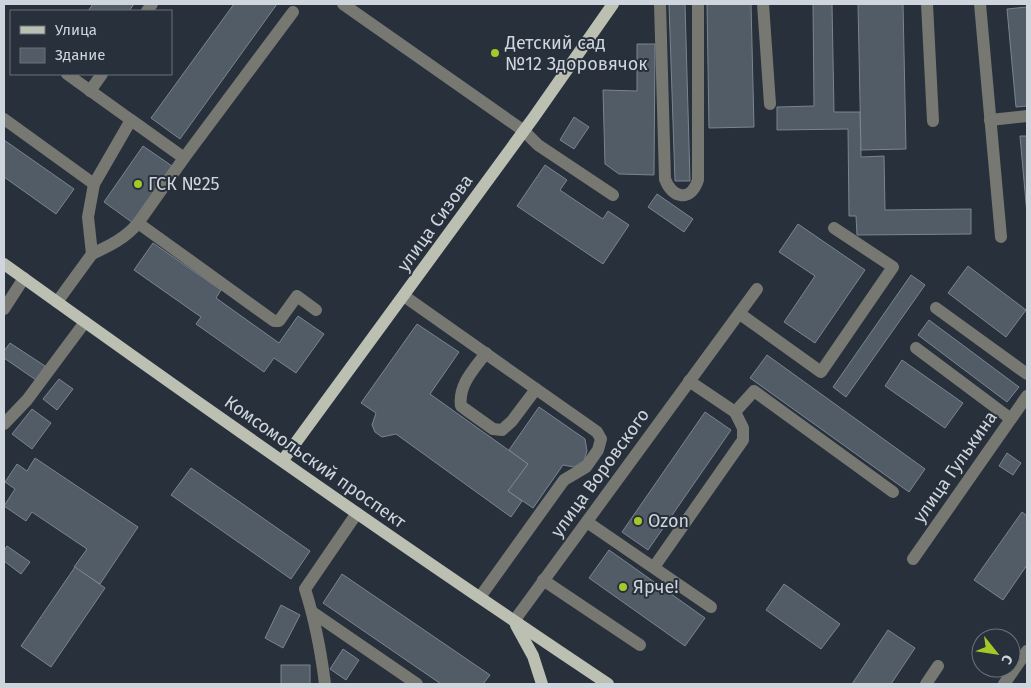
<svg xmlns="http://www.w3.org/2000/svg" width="1031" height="688" viewBox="0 0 1031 688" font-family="'Fira Sans',sans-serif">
<rect width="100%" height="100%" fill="#27303b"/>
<g fill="#525c67" stroke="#7a8592">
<polygon points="93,4 134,4 129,11 88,11"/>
<polygon points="234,4 277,4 180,139 151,118"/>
<polygon points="669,4 685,4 690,181 675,181"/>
<polygon points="707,4 751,4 754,127 709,128"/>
<polygon points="813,4 832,4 834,112 860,112 861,157 884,156 885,210 971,209 971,234 857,235 856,216 849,216 848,129 777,130 777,107 814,106"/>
<polygon points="858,4 903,4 906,149 861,150"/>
<polygon points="1027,7 1027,106 1016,107 1007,9"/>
<polygon points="637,44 655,44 654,175 619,174 605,164 603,90 637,91"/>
<polygon points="574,117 589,127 574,149 560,140"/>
<polygon points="1020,136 1027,136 1027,214"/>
<polygon points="4,140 74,189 56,214 4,177"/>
<polygon points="143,146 172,166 133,223 104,202"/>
<polygon points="545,165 567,180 560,190 603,219 608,211 629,225 603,264 517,206"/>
<polygon points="657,194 693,219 684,232 648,207"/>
<polygon points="798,224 865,270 815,343 784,322 815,276 779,252"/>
<polygon points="153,243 221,290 216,298 279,343 298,316 324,334 296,373 274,358 264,372 196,324 201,317 134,270"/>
<polygon points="968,266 1026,310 1006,337 948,293"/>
<polygon points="911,275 925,285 846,397 833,387"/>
<polygon points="929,320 1019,387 1007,402 918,335"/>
<polygon points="417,324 459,352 430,394 528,464 508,491 522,501 511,517 396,434 382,437 375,432 372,425 376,413 361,403"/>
<polygon points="10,343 45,366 36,380 4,358 4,351"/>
<polygon points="767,355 925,469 909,492 750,378"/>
<polygon points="902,360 963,403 945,428 885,386"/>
<polygon points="59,379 73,389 57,410 43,399"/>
<polygon points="539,407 585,439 587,451 584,461 574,467 563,465 533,508 508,491 528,464 509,450"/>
<polygon points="32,409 51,423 32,449 12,434"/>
<polygon points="705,412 731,430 648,550 622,532"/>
<polygon points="1007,453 1021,463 1013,475 999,466"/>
<polygon points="35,458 138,527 100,584 74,567 87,549 32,512 26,521 4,506 15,489 5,482 17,464 27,471"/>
<polygon points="191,468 310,551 291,579 171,495"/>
<polygon points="1022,512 1027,516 1027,565 1003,600 974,580"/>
<polygon points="7,546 30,562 21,574 4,561 4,551"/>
<polygon points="609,550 705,618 685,646 589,578"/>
<polygon points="75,567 105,588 51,667 21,646"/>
<polygon points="342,574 490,675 483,684 441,684 323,603"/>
<polygon points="784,584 840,624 821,649 766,610"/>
<polygon points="281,605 300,615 283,648 265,638"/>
<polygon points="888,630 915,648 891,684 852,684"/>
<polygon points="343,649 359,660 346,680 330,669"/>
<rect x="281" y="665" width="29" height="19"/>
</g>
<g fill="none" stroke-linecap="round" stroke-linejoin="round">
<g stroke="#767871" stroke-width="12">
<polyline points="343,4 524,131 538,145 613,195"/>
<path d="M660 4 665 179C672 199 691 202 698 180V4"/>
<polyline points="763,4 770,104"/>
<polyline points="927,4 933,121"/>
<polyline points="980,4 1001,237"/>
<polyline points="147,11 152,4"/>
<polyline points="90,91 102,74"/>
<polyline points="4,119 94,184"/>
<polyline points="131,120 184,158"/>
<polyline points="990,120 1027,116"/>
<polyline points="138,223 184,158 293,12"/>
<path d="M92 254C109 246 126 238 138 223L274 321H279L297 296 316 310"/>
<polyline points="404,296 590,427 597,432 601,439 598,450 586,467 564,480 480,597"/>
<polyline points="57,302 92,254 88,217 94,184 131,120 67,74"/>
<polyline points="936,308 1027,374"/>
<polyline points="4,309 24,278"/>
<polyline points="740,314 821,372 893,267 834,228"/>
<polyline points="916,348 1011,419"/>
<path d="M486 353C474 369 458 385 461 406L465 409 493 429 502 430 512 421 536 389"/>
<polyline points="735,412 754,391 893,492"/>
<polyline points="4,424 27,400 85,322"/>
<polyline points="587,522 711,607"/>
<polyline points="913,559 1027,396"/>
<polyline points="654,567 743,440 743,428 735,412 689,381"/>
<polyline points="543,580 640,645"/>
<polyline points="312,612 417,684"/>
<polyline points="514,621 757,289"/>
<path d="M325 684C321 652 315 620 305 589L357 513"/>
<polyline points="926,684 938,666"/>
<polyline points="1004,684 1027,651"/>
</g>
<g stroke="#bcc0b3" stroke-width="12">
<path d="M4 264C203 407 404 548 608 684"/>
<polyline points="283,460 534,117 613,4"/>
<polyline points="516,625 533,656 542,684"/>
</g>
</g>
<g fill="#a2c928" stroke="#27303b" stroke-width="2">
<circle cx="495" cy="53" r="5"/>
<circle cx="138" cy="184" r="5"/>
<circle cx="638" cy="521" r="5"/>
<circle cx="623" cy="587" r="5"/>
</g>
<g text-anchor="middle" stroke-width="4" stroke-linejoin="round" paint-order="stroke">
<g font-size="18" fill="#cfd5dc" stroke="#27303b" text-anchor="start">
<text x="505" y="49">Детский сад<tspan x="505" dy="21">№12 Здоровячок</tspan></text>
<text x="148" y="190">ГСК №25</text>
<text x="648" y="527">Ozon</text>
<text x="633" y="593">Ярче!</text>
</g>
<g font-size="18" fill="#cfd5dc" stroke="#27303b">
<text transform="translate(435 223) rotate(-54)" y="6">улица Сизова</text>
<text transform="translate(315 462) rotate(35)" y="6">Комсомольский проспект</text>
<text transform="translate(955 467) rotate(-55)" y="6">улица Гулькина</text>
<text transform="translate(600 473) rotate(-54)" y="6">улица Воровского</text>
</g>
</g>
<rect width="1031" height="688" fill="none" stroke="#cfd5dc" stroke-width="10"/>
<rect x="10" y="10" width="162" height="65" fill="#27303b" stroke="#6a727b"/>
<rect x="20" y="26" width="25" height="8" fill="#bcc0b3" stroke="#6a727b"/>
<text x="55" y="35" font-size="15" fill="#cfd5dc">Улица</text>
<rect x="20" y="48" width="25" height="15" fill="#525c67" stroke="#6a727b"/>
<text x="55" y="60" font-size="15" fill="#cfd5dc">Здание</text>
<g transform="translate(996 653) rotate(120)"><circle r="24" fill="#27303b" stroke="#6a727b"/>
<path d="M0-4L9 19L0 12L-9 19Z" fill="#a2c928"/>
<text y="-8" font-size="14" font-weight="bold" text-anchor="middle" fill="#cfd5dc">С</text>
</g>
</svg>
